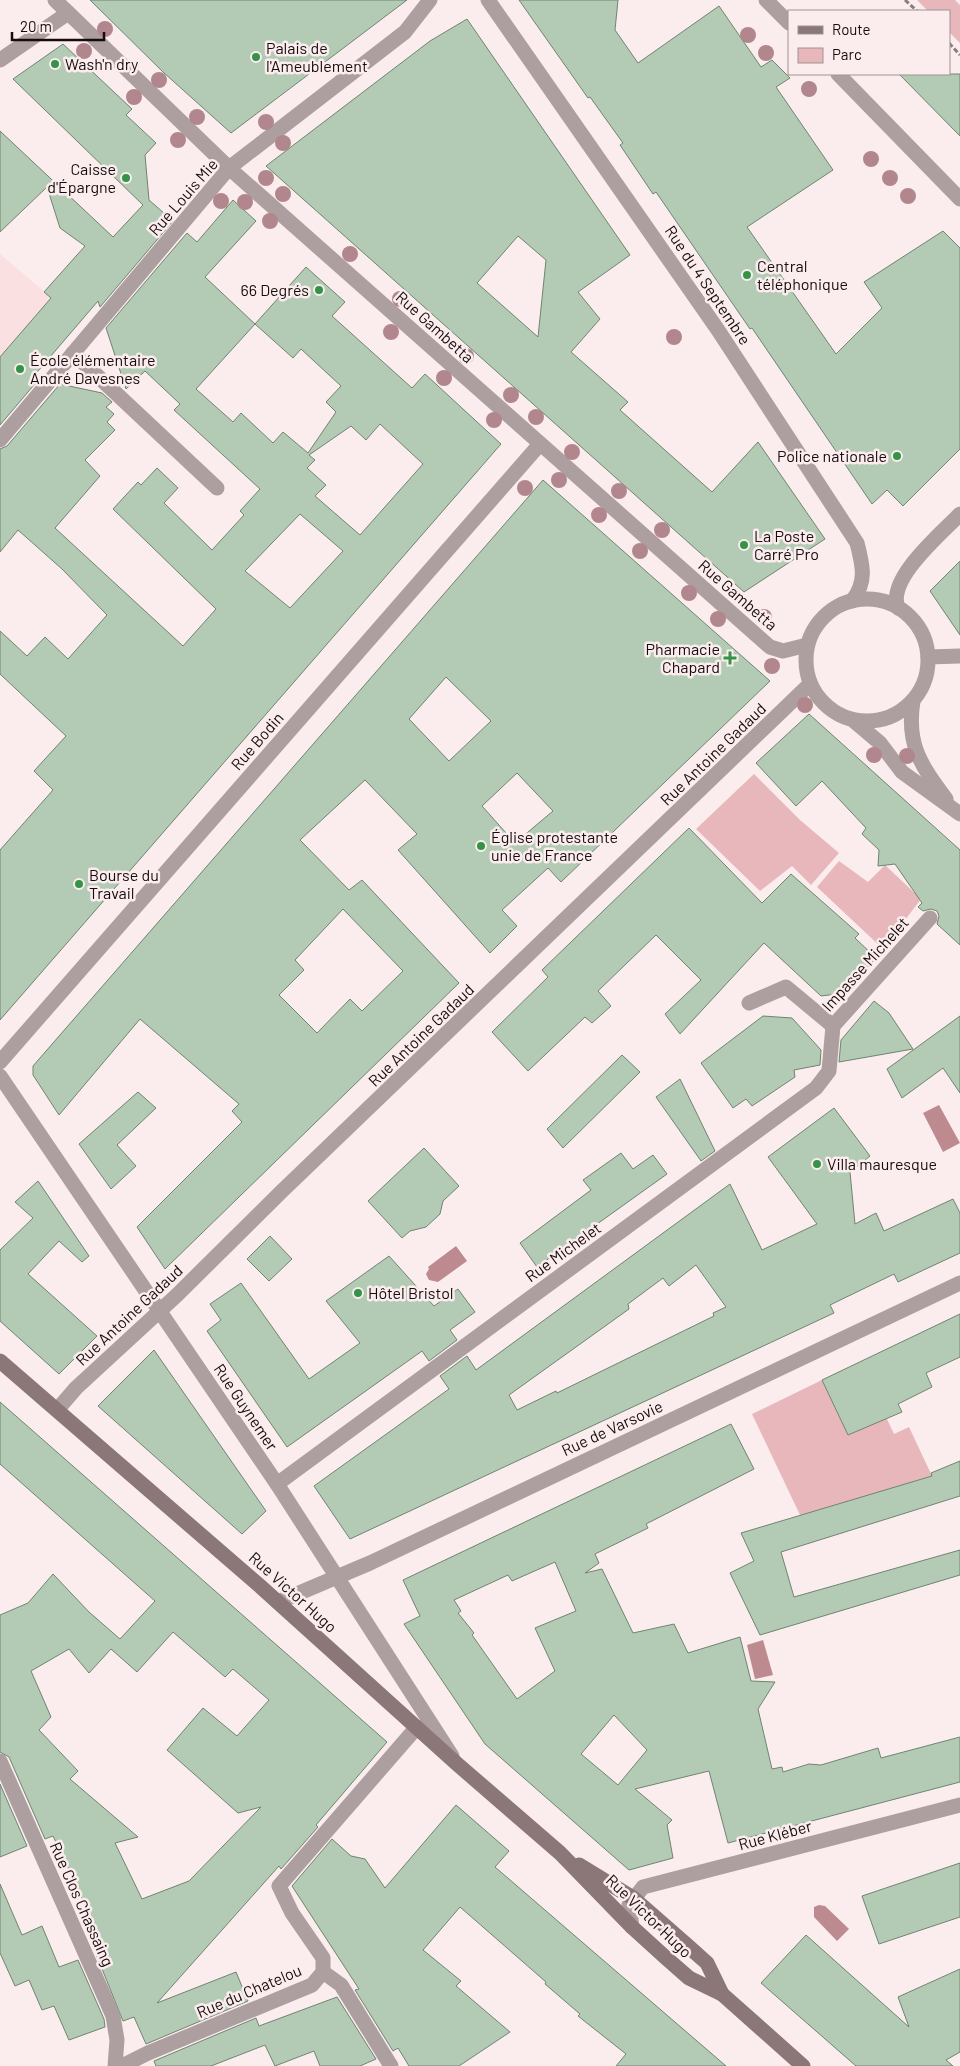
<svg xmlns="http://www.w3.org/2000/svg" width="960" height="2066" viewBox="0 0 960 2066" font-family="Barlow,sans-serif">
<rect width="100%" height="100%" fill="#fbedee"/>
<polygon fill="#fbe0e2" points="0,254 80,322 0,415"/>
<g fill="#e8b7bb">
<polygon points="917,0 955,0 960,5 960,43 949,32 949,11 928,11"/>
<polygon points="754,774 800,820 839,853 811,885 792,866 760,891 696,829"/>
<polygon points="839,861 868,882 885,865 921,899 883,949 817,887"/>
<polygon points="822,1380 848,1435 886,1417 894,1434 909,1427 932,1476 801,1517 752,1414"/>
</g>
<g fill="#bc8a8f">
<polygon points="939,1105 960,1143 943,1152 923,1113"/>
<polygon points="456,1246 467,1261 438,1282 429,1280 426,1274 429,1269 428,1267"/>
<polygon points="763,1640 773,1675 755,1679 747,1645"/>
<polygon points="819,1905 825,1906 849,1929 837,1941 814,1917 814,1907"/>
</g>
<g fill="#b3cbb5" stroke="#6f8471" fill-rule="evenodd">
<polygon points="90,0 407,0 231,133 163,72"/>
<polygon points="519,0 618,0 615,30 638,63 719,6 761,67 772,60 790,78 776,87 833,170 747,227 836,354 882,308 864,282 943,231 960,248 960,449 903,506 887,490 872,504 752,328 750,329 656,192 653,194 620,145 623,143 590,97 588,98"/>
<path d="M467 19 630 255 578 292 600 319 571 352 628 402 620 410 712 492 758 442 825 539 744 592 266 166 430 41ZM518 236 546 260 538 337 477 283Z"/>
<polygon points="63,44 132,109 126,115 156,143 145,155 149,200 173,221 100,307 98,301 32,378 39,379 0,425 0,357 51,298 44,292 85,246 60,228 47,187 0,232 0,131 113,237 143,205 13,79"/>
<polygon points="899,74 960,74 960,136"/>
<path d="M233 200 256 221 205 277 255 324 196 389 233 422 241 413 273 443 283 432 308 453 336 412 326 402 341 386 301 349 293 358 255 324 306 267 345 302 332 316 412 388 425 374 501 444 0 1020V850L53 790 34 771 66 736 0 674V631L27 656 45 637 68 659 107 615 62 569 18 530 0 552V449L7 446 60 384 102 393 112 402 106 407 114 414 107 422 115 430 85 460 100 476 55 528 183 646 216 609 113 509 138 482 141 485 157 468 178 488 164 503 212 550 244 515 240 511 260 489 174 410 180 404 145 371 126 389 106 328 187 233 197 242ZM380 424 423 464 360 535 315 496 326 485 307 468 315 460 309 455 351 426 366 440ZM300 514 343 551 290 608 245 571Z"/>
<path d="M543 480 770 681 561 882 548 868 502 910 517 926 490 953 398 850 417 834 365 780 300 840 349 890 362 880 459 983 165 1269 137 1227 242 1122 232 1111 239 1104 140 1019 59 1115 33 1075V1066ZM446 677 491 721 449 761 409 719ZM517 773 553 811 515 843 482 806ZM343 909 403 971 362 1011 350 999 317 1033 279 995 304 970 295 960Z"/>
<polygon points="960,561 960,635 930,591"/>
<polygon points="809,714 960,850 960,945 937,924 939,916 937,911 931,909 923,911 918,907 922,903 895,864 878,866 879,850 862,834 866,828 822,781 796,806 756,763"/>
<polygon points="689,828 762,903 791,874 859,934 855,938 876,958 845,993 821,996 764,943 680,1034 665,1014 701,980 656,935 598,991 611,1006 592,1023 585,1017 528,1071 492,1032 548,977 542,970"/>
<polygon points="874,1001 889,1013 913,1049 839,1062 841,1040"/>
<polygon points="763,1016 792,1018 821,1050 820,1065 794,1070 795,1077 752,1106 746,1099 733,1108 701,1063"/>
<polygon points="960,1016 960,1093 943,1068 902,1098 887,1069"/>
<polygon points="622,1055 640,1072 563,1148 547,1129"/>
<polygon points="680,1079 715,1151 701,1161 656,1097"/>
<polygon points="138,1092 156,1108 117,1145 136,1166 111,1189 79,1144"/>
<path d="M834 1108 870 1156 850 1172 855 1224 876 1213 884 1231 953 1199 960 1213V1253L898 1282 894 1274 830 1305 834 1313 350 1539 314 1486 449 1389 440 1376 467 1356 476 1370 730 1184 762 1250 817 1224 768 1157ZM696 1265 726 1307 713 1313 714 1316 557 1393 556 1391 517 1410 509 1395 629 1309 628 1304 663 1278 669 1286Z"/>
<polygon points="424,1148 459,1186 443,1201 440,1214 426,1227 410,1231 402,1238 368,1201"/>
<polygon points="621,1153 633,1169 653,1155 667,1174 537,1267 520,1243 591,1190 583,1180"/>
<polygon points="38,1181 89,1256 82,1262 59,1241 28,1274 97,1336 59,1374 0,1321 0,1250 33,1218 15,1202"/>
<polygon points="270,1236 292,1259 269,1281 247,1259"/>
<polygon points="389,1256 434,1306 458,1289 475,1312 450,1330 457,1340 429,1361 422,1351 287,1447 207,1331 221,1320 210,1304 241,1283 309,1379 360,1343 326,1301"/>
<polygon points="960,1314 960,1357 926,1373 932,1387 898,1404 902,1412 848,1435 822,1380"/>
<polygon points="154,1350 266,1511 242,1534 98,1406"/>
<path d="M0 1402 387 1742 316 1825 318 1827 281 1869 279 1866 157 2003 236 1972 248 2001 146 2044 134 2017 123 2021 96 1954 105 1951 65 1861 53 1836 45 1839 9 1757 0 1752V1615L28 1603 53 1574 89 1612 120 1639 155 1601 0 1464ZM173 1632 225 1677 233 1669 269 1700 237 1736 203 1708 167 1750 238 1813 261 1807 189 1881 142 1899 115 1843 138 1837 70 1779 78 1771 39 1730 51 1717 31 1671 69 1649 89 1673 111 1649 137 1672Z"/>
<path d="M731 1424 754 1469 646 1524 648 1528 595 1554 599 1563 585 1573 602 1569 633 1633 674 1624 688 1653 740 1637 751 1681 775 1682 758 1709 772 1769 782 1767 783 1772 809 1764 821 1765 878 1748 881 1758 960 1737V1782L728 1843 709 1771 635 1789 672 1820 667 1825 673 1858 629 1870 485 1744 404 1624 420 1616 403 1580ZM555 1562 576 1611 535 1628 555 1671 517 1699 472 1635 474 1633 458 1613 461 1611 454 1600 508 1575 512 1581ZM614 1715 647 1750 618 1785 581 1754Z"/>
<polygon points="960,1461 960,1496 781,1552 794,1597 960,1550 960,1575 760,1635 730,1573 754,1561 741,1533 932,1476 931,1473"/>
<polygon points="0,1784 27,1846 0,1857"/>
<polygon points="456,1805 509,1851 495,1867 726,2066 616,2066 626,2054 578,2016 580,2014 545,1984 546,1982 460,1907 423,1950 461,1981 456,1986 510,2032 459,2066 409,2066 398,2048 393,2051 355,1990 359,1989 292,1886 332,1839 351,1856 365,1859 385,1888"/>
<polygon points="960,1863 960,1917 879,1944 862,1896"/>
<polygon points="0,1884 22,1935 42,1926 59,1967 78,1960 104,2019 105,2027 69,2040 54,2006 42,2010 29,1980 15,1986 0,1953"/>
<polygon points="806,1935 909,2027 898,1997 960,1969 960,2052 946,2060 953,2066 856,2066 761,1983"/>
<polygon points="337,1997 376,2059 360,2066 320,2066 314,2051 275,2066 265,2045 211,2066 156,2066 154,2061 256,2018 259,2026"/>
</g>
<g fill="none" stroke-linecap="round" stroke-linejoin="round">
<g stroke="#887c7d" stroke-width="3" stroke-dasharray="5 2.5" stroke-linecap="butt">
<polyline points="905,0 917,11"/>
<polyline points="949,43 960,55"/>
</g>
<g stroke="#ad9e9f" stroke-width="15">
<polyline points="73,353 217,488"/>
<polyline points="749,1003 786,987 833,1026 930,918"/>
</g>
<g stroke="#ad9e9f" stroke-width="15">
<polyline points="55,0 229,168 770,647 783,651 807,645"/>
<path d="M488 0 718 330 857 543C863 566 867 582 852 601"/>
<polyline points="766,0 789,23"/>
<polyline points="0,60 68,13"/>
<polyline points="838,74 960,199"/>
<polyline points="0,440 229,168 405,32 430,0"/>
<circle cx="867" cy="660" r="61"/>
<path d="M898 608C886 579 942 533 960 514"/>
<polyline points="928,657 960,656"/>
<path d="M913 701C906 745 921 765 946 799"/>
<polyline points="854,721 880,743 902,772 960,814"/>
<polyline points="0,1062 540,444"/>
<polyline points="0,1076 277,1484 452,1756"/>
<polyline points="57,1410 76,1388 177,1295 281,1192 810,684"/>
<polyline points="277,1484 816,1088 829,1071 833,1026"/>
<polyline points="278,1602 370,1563 960,1283"/>
<polyline points="0,1761 113,2016 117,2040 115,2066"/>
<polyline points="632,1927 629,1905 643,1887 960,1805"/>
<polyline points="323,1972 341,1985 391,2066"/>
<polyline points="122,2066 148,2053 312,1985 323,1972 323,1958 292,1913 279,1886 417,1727"/>
</g>
<g stroke="#8b7678" stroke-width="15">
<polyline points="0,1361 261,1587 456,1763 560,1853 632,1927 665,1957 689,1978 722,1994 803,2066"/>
<polyline points="579,1865 633,1898 689,1947 707,1963 722,1994"/>
</g>
</g>
<g fill="#b1878d">
<circle cx="105" cy="29" r="8"/>
<circle cx="748" cy="35" r="8"/>
<circle cx="84" cy="51" r="8"/>
<circle cx="766" cy="53" r="8"/>
<circle cx="159" cy="80" r="8"/>
<circle cx="809" cy="89" r="8"/>
<circle cx="134" cy="97" r="8"/>
<circle cx="197" cy="117" r="8"/>
<circle cx="266" cy="122" r="8"/>
<circle cx="178" cy="140" r="8"/>
<circle cx="283" cy="143" r="8"/>
<circle cx="871" cy="159" r="8"/>
<circle cx="266" cy="178" r="8"/>
<circle cx="890" cy="178" r="8"/>
<circle cx="283" cy="194" r="8"/>
<circle cx="908" cy="196" r="8"/>
<circle cx="221" cy="201" r="8"/>
<circle cx="245" cy="202" r="8"/>
<circle cx="270" cy="221" r="8"/>
<circle cx="350" cy="254" r="8"/>
<circle cx="400" cy="299" r="8"/>
<circle cx="391" cy="332" r="8"/>
<circle cx="674" cy="337" r="8"/>
<circle cx="466" cy="356" r="8"/>
<circle cx="444" cy="378" r="8"/>
<circle cx="511" cy="395" r="8"/>
<circle cx="536" cy="417" r="8"/>
<circle cx="494" cy="420" r="8"/>
<circle cx="572" cy="452" r="8"/>
<circle cx="559" cy="480" r="8"/>
<circle cx="525" cy="488" r="8"/>
<circle cx="619" cy="491" r="8"/>
<circle cx="599" cy="515" r="8"/>
<circle cx="662" cy="530" r="8"/>
<circle cx="640" cy="551" r="8"/>
<circle cx="689" cy="593" r="8"/>
<circle cx="764" cy="617" r="8"/>
<circle cx="718" cy="619" r="8"/>
<circle cx="772" cy="666" r="8"/>
<circle cx="805" cy="705" r="8"/>
<circle cx="874" cy="755" r="8"/>
<circle cx="907" cy="756" r="8"/>
</g>
<g fill="#339448" stroke="#fbedee" stroke-width="2">
<circle cx="256" cy="57" r="5"/>
<circle cx="55" cy="64" r="5"/>
<circle cx="126" cy="178" r="5"/>
<circle cx="747" cy="275" r="5"/>
<circle cx="319" cy="290" r="5"/>
<circle cx="20" cy="369" r="5"/>
<circle cx="897" cy="456" r="5"/>
<circle cx="744" cy="545" r="5"/>
<path d="M727.5 650.5h5v5h5v5h-5v5h-5v-5h-5v-5h5z"/>
<circle cx="481" cy="846" r="5"/>
<circle cx="79" cy="884" r="5"/>
<circle cx="817" cy="1164" r="5"/>
<circle cx="358" cy="1293" r="5"/>
</g>
<g text-anchor="middle" stroke-width="5" stroke-linejoin="round" paint-order="stroke">
<g font-size="16" fill="#170c0d" stroke="#fbedee" text-anchor="start">
<text x="266" y="54">Palais de<tspan x="266" dy="18">l'Ameublement</tspan></text>
<text x="65" y="70">Wash'n dry</text>
<text x="116" y="175" text-anchor="end">Caisse<tspan x="116" dy="18">d'Épargne</tspan></text>
<text x="757" y="272">Central<tspan x="757" dy="18">téléphonique</tspan></text>
<text x="309" y="296" text-anchor="end">66 Degrés</text>
<text x="30" y="366">École élémentaire<tspan x="30" dy="18">André Davesnes</tspan></text>
<text x="887" y="462" text-anchor="end">Police nationale</text>
<text x="754" y="542">La Poste<tspan x="754" dy="18">Carré Pro</tspan></text>
<text x="720" y="655" text-anchor="end">Pharmacie<tspan x="720" dy="18">Chapard</tspan></text>
<text x="491" y="843">Église protestante<tspan x="491" dy="18">unie de France</tspan></text>
<text x="89" y="881">Bourse du<tspan x="89" dy="18">Travail</tspan></text>
<text x="827" y="1170">Villa mauresque</text>
<text x="368" y="1299">Hôtel Bristol</text>
</g>
<g font-size="16" fill="#170c0d" stroke="#fbedee">
<text transform="translate(183 197) rotate(-49)" y="6">Rue Louis Mie</text>
<text transform="translate(708 285) rotate(56)" y="6">Rue du 4 Septembre</text>
<text transform="translate(435 327) rotate(42)" y="6">Rue Gambetta</text>
<text transform="translate(738 595) rotate(41)" y="6">Rue Gambetta</text>
<text transform="translate(257 741) rotate(-49)" y="6">Rue Bodin</text>
<text transform="translate(713 754) rotate(-44)" y="6">Rue Antoine Gadaud</text>
<text transform="translate(865 964) rotate(-48)" y="6">Impasse Michelet</text>
<text transform="translate(421 1035) rotate(-44)" y="6">Rue Antoine Gadaud</text>
<text transform="translate(563 1252) rotate(-36)" y="6">Rue Michelet</text>
<text transform="translate(129 1315) rotate(-43)" y="6">Rue Antoine Gadaud</text>
<text transform="translate(246 1407) rotate(56)" y="6">Rue Guynemer</text>
<text transform="translate(612 1428) rotate(-25)" y="6">Rue de Varsovie</text>
<text transform="translate(293 1592) rotate(42)" y="6">Rue Victor Hugo</text>
<text transform="translate(775 1835) rotate(-15)" y="6">Rue Kléber</text>
<text transform="translate(82 1904) rotate(66)" y="6">Rue Clos Chassaing</text>
<text transform="translate(649 1916) rotate(44)" y="6">Rue Victor Hugo</text>
<text transform="translate(249 1991) rotate(-23)" y="6">Rue du Chatelou</text>
</g>
</g>
<rect x="788" y="10" width="162" height="65" fill="#fbedee" stroke="#a09394"/>
<rect x="798" y="26" width="25" height="8" fill="#8b7678" stroke="#a09394"/>
<text x="832" y="35" font-size="15" fill="#170c0d">Route</text>
<rect x="798" y="48" width="25" height="15" fill="#e8b7bb" stroke="#a09394"/>
<text x="832" y="60" font-size="15" fill="#170c0d">Parc</text>
<path d="M12 32v8h92v-8" fill="none" stroke="#170c0d" stroke-width="2.5"/>
<text x="20" y="32" font-size="15" fill="#170c0d" stroke="#fbedee" stroke-width="4" paint-order="stroke">20 m</text>
</svg>
